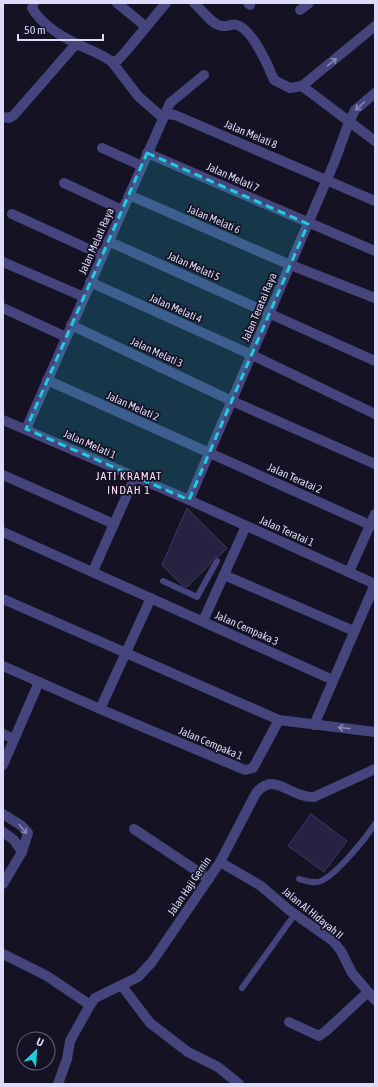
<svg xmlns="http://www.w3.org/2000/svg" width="378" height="1087" viewBox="0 0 378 1087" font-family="'Asap Condensed',sans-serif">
<rect width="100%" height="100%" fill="#151224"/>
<g fill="#272142" stroke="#40366b">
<polygon points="187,508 227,548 218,557 214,557 210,564 187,587 182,585 162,565"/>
<polygon points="311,814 347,841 324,872 288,846"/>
</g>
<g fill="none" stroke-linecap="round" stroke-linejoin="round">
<g stroke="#45447c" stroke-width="6">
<polyline points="163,581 197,597 217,561"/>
<path d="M299 879C306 881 313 884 321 881 337 874 365 839 375 824"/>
<polyline points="242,988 295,914"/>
</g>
<g stroke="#45447c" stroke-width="10">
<path d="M34 3 32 8C41 23 59 35 75 43 88 50 101 53 112 62L118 60 127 50 166 3"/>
<polyline points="117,3 145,26"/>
<path d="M194 3C202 10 212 25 222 26 227 27 233 23 237 25 252 29 269 67 274 80L290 88 302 86"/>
<polyline points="248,3 250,5"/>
<polyline points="300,10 309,3"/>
<polyline points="112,62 138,96 163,118"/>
<polyline points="302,86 375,26"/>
<polyline points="302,86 375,141"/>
<polyline points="165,114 175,115 375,201"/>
<polyline points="3,117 9,118 14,115 76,44"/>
<polyline points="102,148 142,166"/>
<polyline points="147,153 375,251"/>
<polyline points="64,183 122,210"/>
<polyline points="129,195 288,264 375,298"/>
<polyline points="12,214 102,255"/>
<polyline points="108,241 375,361"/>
<polyline points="3,262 84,297"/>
<polyline points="90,282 252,355 375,414"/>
<polyline points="3,308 66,337"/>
<polyline points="71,325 232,401 375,464"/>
<polyline points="47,380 370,525"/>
<polyline points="3,420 189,500 375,584"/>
<polyline points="26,429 170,103 204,75"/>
<polyline points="3,475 114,524"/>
<polyline points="189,500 334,163 349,122 355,110 375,93"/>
<polyline points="3,532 333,680"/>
<polyline points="93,571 135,477"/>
<polyline points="349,572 375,514"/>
<polyline points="224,575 354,631"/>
<polyline points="3,599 279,720"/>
<polyline points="203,621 246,526"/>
<polyline points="3,666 100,709 245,770 253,768 279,720 375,732"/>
<polyline points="100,709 151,598"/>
<polyline points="314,725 375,584"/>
<polyline points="3,734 14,739"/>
<polyline points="3,765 39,682"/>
<polyline points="3,814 22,826 28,833 22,852 3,884"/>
<polyline points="134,829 209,879"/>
<polyline points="3,832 14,840 22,852"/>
<polyline points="220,862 261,886 289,910 333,941 341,951 352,973 375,1000"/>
<polyline points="3,954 47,976 90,1005"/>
<polyline points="122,986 150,1023 188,1052 218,1067 239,1084"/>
<polyline points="289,1022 319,1036 326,1031 368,992"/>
<path d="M58 1084 67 1059 70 1041 90 1005 95 998 138 977 152 962 220 862 256 793C275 770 289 798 314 797L375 769"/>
</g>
</g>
<defs><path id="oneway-shaft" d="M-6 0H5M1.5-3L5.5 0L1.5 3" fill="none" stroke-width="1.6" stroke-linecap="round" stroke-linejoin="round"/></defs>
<g stroke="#8988b5">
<use href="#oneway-shaft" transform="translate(332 62) rotate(-40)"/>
<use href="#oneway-shaft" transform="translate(360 106) rotate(138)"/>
<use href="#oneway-shaft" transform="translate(344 728) rotate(-174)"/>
<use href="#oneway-shaft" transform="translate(23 829) rotate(50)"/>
</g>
<path fill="#20cddf" fill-opacity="0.2" stroke="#20cddf" stroke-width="3" stroke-dasharray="8 5" stroke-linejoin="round" d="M147 153 308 224 189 500 26 429Z"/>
<g text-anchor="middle" stroke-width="3.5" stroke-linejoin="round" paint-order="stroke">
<g font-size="11" fill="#dddafa" stroke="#151224">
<text transform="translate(251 134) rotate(23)" y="4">Jalan Melati 8</text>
<text transform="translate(233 177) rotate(24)" y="4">Jalan Melati 7</text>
<text transform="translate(214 219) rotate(23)" y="4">Jalan Melati 6</text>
<text transform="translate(96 241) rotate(-66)" y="4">Jalan Melati Raya</text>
<text transform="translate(194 266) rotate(24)" y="4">Jalan Melati 5</text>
<text transform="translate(259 307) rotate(-67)" y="4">Jalan Teratai Raya</text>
<text transform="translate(176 308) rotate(24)" y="4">Jalan Melati 4</text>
<text transform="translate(157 352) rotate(25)" y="4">Jalan Melati 3</text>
<text transform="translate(133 406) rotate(24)" y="4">Jalan Melati 2</text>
<text transform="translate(90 444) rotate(24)" y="4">Jalan Melati 1</text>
<text transform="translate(295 478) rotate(24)" y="4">Jalan Teratai 2</text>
<text transform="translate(287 531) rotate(24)" y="4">Jalan Teratai 1</text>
<text transform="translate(247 628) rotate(24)" y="4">Jalan Cempaka 3</text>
<text transform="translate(211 743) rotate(23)" y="4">Jalan Cempaka 1</text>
<text transform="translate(189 886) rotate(-56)" y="4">Jalan Haji Gemin</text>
<text transform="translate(313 913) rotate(39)" y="4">Jalan Al Hidayah II</text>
</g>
<g font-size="12" letter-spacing="1" fill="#fadcef" stroke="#151224">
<text x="129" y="480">JATI KRAMAT<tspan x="129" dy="14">INDAH 1</tspan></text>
</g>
</g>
<rect width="378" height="1087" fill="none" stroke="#dddafa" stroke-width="8"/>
<g transform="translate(36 1051) rotate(25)"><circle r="19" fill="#151224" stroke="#65627a"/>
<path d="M0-3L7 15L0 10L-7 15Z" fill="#20cddf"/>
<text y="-6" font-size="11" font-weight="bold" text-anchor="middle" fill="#dddafa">U</text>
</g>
<path d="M18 34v6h85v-6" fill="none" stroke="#dddafa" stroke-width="2"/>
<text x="24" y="34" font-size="12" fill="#dddafa" stroke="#151224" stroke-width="3" paint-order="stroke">50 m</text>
</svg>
